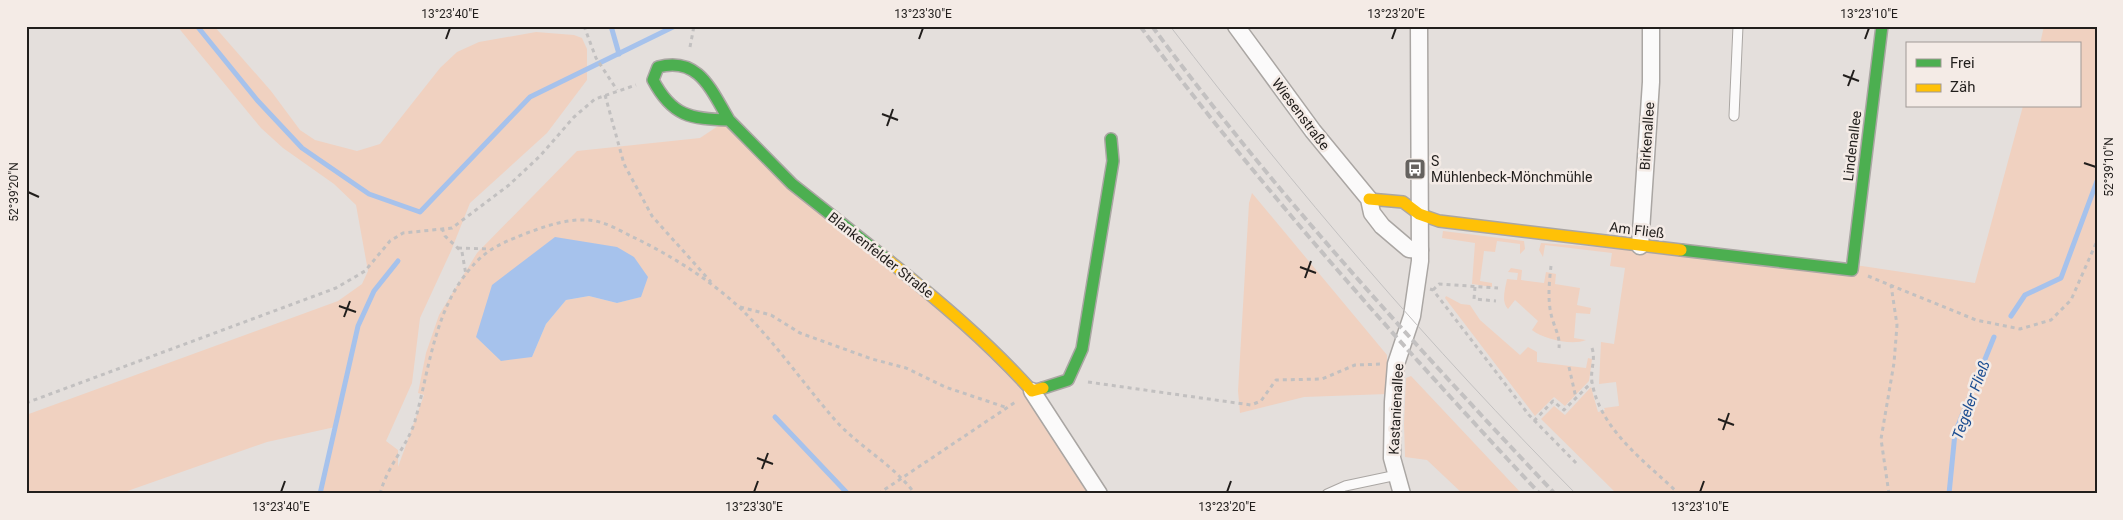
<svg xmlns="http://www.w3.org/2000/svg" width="2123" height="520" viewBox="0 0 2123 520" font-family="Roboto,sans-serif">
<rect width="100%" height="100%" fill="#e4dfdc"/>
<g fill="#f0d1c0" fill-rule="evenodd">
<path d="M177 26H214L271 91 300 130 315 140 357 151 380 144 440 68 457 52 479 42 536 32 574 35 582 38 587 49V80L547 133 470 203 451 251 420 318 412 383 386 441 398 450V467L424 395 418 393 426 353 439 315 477 253 577 151 700 138 727 120 1004 365 1099 494H320L335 427 267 442 119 494H26V415L338 301 362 284 368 271 356 205 334 184 283 148 261 128ZM555 238 647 277 640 297 617 303 589 296 566 300 546 324 532 357Z"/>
<polygon points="2044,26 2097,26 2097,494 1617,494 1541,419 1554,406 1565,415 1591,387 1598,412 1605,410 1604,408 1619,406 1616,382 1599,384 1601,342 1614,344 1625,268 1610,266 1612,253 1545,245 1543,257 1539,250 1541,243 1862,266 1975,283 2023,106 2079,106 2079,44 2040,44"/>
<polygon points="1252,193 1387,355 1387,394 1304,397 1240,413 1238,391 1249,203"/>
<polygon points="1443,231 1524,241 1525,249 1520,254 1520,244 1497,241 1495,252 1484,251 1480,281 1492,283 1492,287 1472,284 1475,243 1442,238"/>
<path d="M1511 268 1522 270 1521 280 1544 283 1546 272 1556 274 1555 284 1580 288 1577 305 1591 308 1590 314 1576 313 1574 338 1586 340C1572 346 1543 339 1532 330L1538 321 1515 300 1508 309C1501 302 1505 289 1507 279L1517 280 1518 273 1508 272Z"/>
<polygon points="1446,296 1461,304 1470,305 1480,320 1520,355 1528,347 1537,352 1537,362 1586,368 1588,358 1592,359 1589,381 1565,406 1554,397 1535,416 1445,298"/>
<polygon points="1411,376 1522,494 1463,494 1427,460 1405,457 1404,424 1406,378"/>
</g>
<polygon fill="#a6c2ec" points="555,237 617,247 634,257 648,277 641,297 617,303 589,296 566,300 546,324 532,357 501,361 476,337 492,285"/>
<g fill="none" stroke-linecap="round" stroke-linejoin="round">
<g stroke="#a6c2ec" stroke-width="5">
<polyline points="197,26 257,100 302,148 369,194 420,212 530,97 675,26"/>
<polyline points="611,26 619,54"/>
<polyline points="2011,316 2025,295 2061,278 2097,181"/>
<polyline points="775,417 848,494"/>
<polyline points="320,494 358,326 374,291 398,261"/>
<polyline points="1949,494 1955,433 1994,337"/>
</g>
<g stroke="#aaa6a3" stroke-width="11">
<g id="lane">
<polyline points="1734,116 1738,26"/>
<polyline points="1327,494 1345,486 1397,475"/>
</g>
</g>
<g stroke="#aaa6a3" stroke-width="19">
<g id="street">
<polyline points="1236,26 1313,131 1369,199 1372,213 1382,226 1409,249 1420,250"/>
<polyline points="1640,246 1651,82 1651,26"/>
<polyline points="1032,391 1099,494"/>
<polyline points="1402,494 1392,458 1393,402 1396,364 1412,316 1420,261 1419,26"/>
</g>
</g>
<g stroke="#aaa6a3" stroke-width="14">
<g id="fast">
<path d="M729 120C711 90 699 56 658 67L653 80C672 116 690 119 729 120L792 184 888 260"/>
<polyline points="1681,250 1852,270 1882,26"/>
<polyline points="1043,388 1068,380 1082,349 1113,161 1111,139"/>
</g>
</g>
<g stroke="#aaa6a3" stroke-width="14">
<g id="slow">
<polyline points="1369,199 1403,202 1419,214 1439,221 1681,250"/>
<path d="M888 260C939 301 988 342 1032 391L1043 388"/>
</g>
</g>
<g stroke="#c2c0c0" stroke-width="3" stroke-dasharray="4 4" stroke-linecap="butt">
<polyline points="584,26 596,58 617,90"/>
<polyline points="690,47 694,26"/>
<polyline points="605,95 624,164 652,216 711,282"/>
<polyline points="442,228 445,236 462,252 466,275"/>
<polyline points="458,248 490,249"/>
<path d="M1551 266C1549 284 1547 304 1553 321 1556 331 1560 337 1559 348"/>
<polyline points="1868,276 1976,320 2020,329 2051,320 2071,300 2097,241"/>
<polyline points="1475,287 1474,299 1496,301"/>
<polyline points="1430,289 1433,290 1529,415 1577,464"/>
<polyline points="1433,290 1439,284 1498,288"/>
<polyline points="740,307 771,315 800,333 872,359 906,368 945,387 1008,408"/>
<path d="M1592 348C1596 360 1590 370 1592 382 1600 430 1646 462 1679 494"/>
<polyline points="1569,367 1576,398"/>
<polyline points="1088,382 1251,405 1261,401 1276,380 1322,379 1355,365 1383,364"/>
<polyline points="26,403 336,288 365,271 390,241 403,233 452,228 509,185 540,156 574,117 595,99 636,85"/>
<polyline points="1534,421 1553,401 1564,410 1592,382"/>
<path d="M380 494C387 466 408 445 415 421 428 374 433 323 460 282 481 252 494 246 527 233 546 226 566 219 586 220 604 220 620 231 635 238 672 256 710 280 740 308 775 342 803 383 835 420 859 447 893 464 915 494"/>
<polyline points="878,494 1017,401"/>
<polyline points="1889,494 1881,439 1894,363 1897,325 1891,285"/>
</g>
<use href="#lane" stroke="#fbfafa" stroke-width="9"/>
<use href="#street" stroke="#fbfafa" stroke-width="16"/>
<use href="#fast" stroke="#4caf50" stroke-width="11"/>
<use href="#slow" stroke="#ffc107" stroke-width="11"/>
<path stroke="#c3c1c1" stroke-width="1" d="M1170 26C1296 190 1430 347 1576 494"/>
<g stroke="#c3c1c1" stroke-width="4" stroke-dasharray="8 4" stroke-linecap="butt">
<path d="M1140 26C1263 191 1400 344 1540 494"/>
<path d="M1152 26C1274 192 1414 344 1555 494"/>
</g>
</g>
<path fill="none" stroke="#211e1c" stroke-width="2" d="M446 39 450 28M919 39 923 28M1392 39 1396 28M1865 39 1869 28M1843 75 1859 81M1848 86 1854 70M882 114 898 120M887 126 893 109M2084 163 2096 167M28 192 39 197M1300 267 1316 273M1305 278 1311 261M339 306 356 312M344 317 350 301M1718 419 1734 425M1723 430 1729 413M757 458 773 464M762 469 768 453M281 492 285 481M754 492 758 481M1227 492 1231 481M1700 492 1704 481"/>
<defs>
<g id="bus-square" transform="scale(1.125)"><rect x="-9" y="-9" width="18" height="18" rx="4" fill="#65625f" stroke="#f4ebe6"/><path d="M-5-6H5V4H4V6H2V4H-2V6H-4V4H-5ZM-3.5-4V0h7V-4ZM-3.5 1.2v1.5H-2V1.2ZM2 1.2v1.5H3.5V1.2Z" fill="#fff"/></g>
</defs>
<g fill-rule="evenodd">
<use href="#bus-square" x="1415" y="169"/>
</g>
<g text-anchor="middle" stroke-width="5" stroke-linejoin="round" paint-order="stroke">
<g font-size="14" fill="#211e1c" stroke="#f4ebe6">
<text transform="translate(1301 114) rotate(53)" y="5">Wiesenstraße</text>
<text transform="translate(1647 136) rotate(-86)" y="5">Birkenallee</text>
<text transform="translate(1852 146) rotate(-83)" y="5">Lindenallee</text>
<text transform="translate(1637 230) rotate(7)" y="5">Am Fließ</text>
<text transform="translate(881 255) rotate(38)" y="5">Blankenfelder Straße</text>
<text transform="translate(1396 409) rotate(-87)" y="5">Kastanienallee</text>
</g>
<g font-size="14" fill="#211e1c" stroke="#f4ebe6" text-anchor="start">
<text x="1431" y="166">S<tspan x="1431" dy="16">Mühlenbeck-Mönchmühle</tspan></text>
</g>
<g font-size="15" font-style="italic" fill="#1a4c90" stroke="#f4ebe6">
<text transform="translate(1971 400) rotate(-70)" y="5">Tegeler Fließ</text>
</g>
</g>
<rect width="2123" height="520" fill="none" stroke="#f4ebe6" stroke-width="55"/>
<rect x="1906" y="42" width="175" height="65" fill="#f4ebe6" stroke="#a09995"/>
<rect x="1916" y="59" width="25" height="8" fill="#4caf50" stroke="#a09995"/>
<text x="1950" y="68" font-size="15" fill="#211e1c">Frei</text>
<rect x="1916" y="84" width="25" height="8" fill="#ffc107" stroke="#a09995"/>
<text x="1950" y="92" font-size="15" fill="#211e1c">Zäh</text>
<rect x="28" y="28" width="2068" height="464" fill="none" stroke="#211e1c" stroke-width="2"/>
<g font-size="12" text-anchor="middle" fill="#211e1c">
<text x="450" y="18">13°23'40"E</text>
<text x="923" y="18">13°23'30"E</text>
<text x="1396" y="18">13°23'20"E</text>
<text x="1869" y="18">13°23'10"E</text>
<text transform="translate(2109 167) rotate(-90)" y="4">52°39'10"N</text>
<text transform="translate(14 192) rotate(-90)" y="4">52°39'20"N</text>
<text x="281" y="511">13°23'40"E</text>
<text x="754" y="511">13°23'30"E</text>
<text x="1227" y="511">13°23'20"E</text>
<text x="1700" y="511">13°23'10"E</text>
</g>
</svg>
